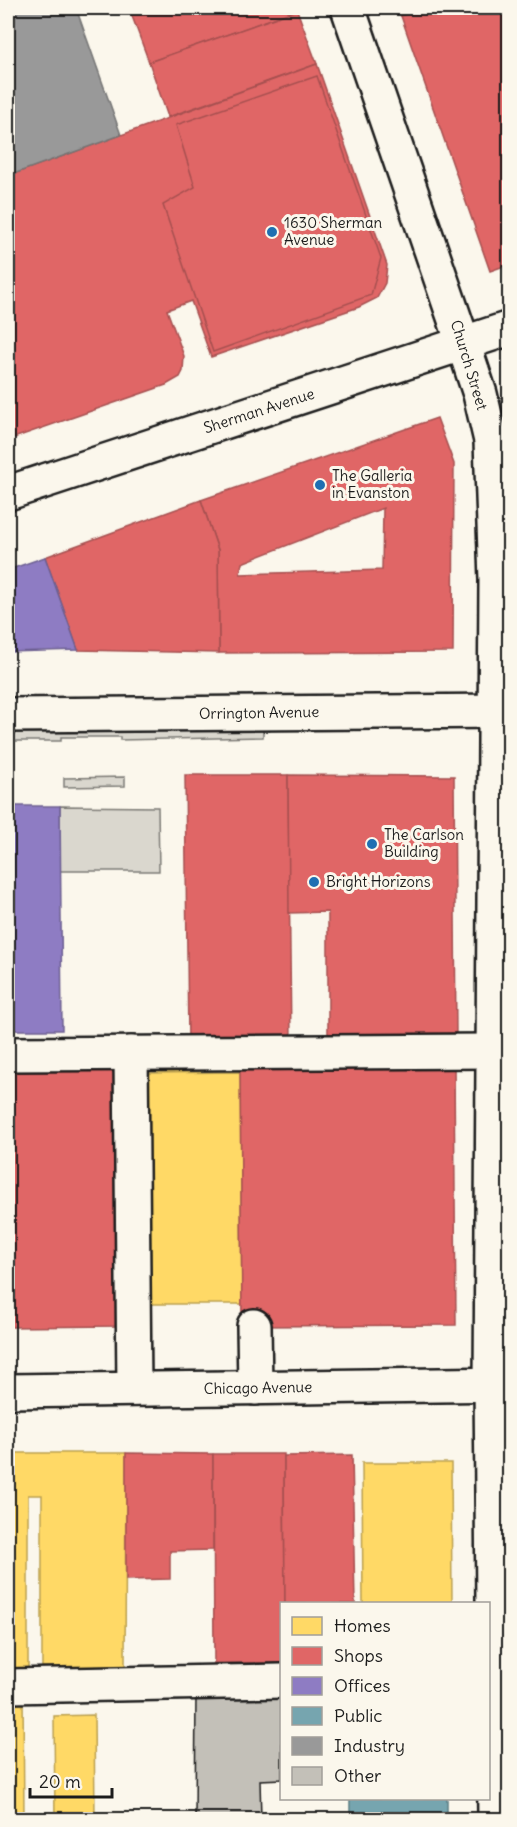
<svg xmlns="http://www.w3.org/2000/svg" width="517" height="1827" viewBox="0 0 517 1827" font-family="Delius,sans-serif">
<rect width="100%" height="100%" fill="#fbf7ec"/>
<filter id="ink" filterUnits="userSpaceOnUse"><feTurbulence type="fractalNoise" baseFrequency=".0167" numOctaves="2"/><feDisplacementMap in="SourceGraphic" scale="12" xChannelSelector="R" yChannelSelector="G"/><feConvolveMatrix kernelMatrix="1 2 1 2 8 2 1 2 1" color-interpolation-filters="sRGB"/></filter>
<g filter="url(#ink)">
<g fill="#dad7ce" stroke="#7b7a75" stroke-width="1.5">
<polygon points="257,728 263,730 263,737 120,740 120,737 61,737 61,741 8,741 8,730"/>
<polygon points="125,777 125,786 64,787 64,778"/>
<polygon points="60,806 158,807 159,871 60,871"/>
</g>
<g fill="#ffd966" stroke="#bba050" stroke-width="1.5">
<polygon points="89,165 112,230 8,269 8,194"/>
<polygon points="240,1072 242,1304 150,1304 147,1073"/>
<polygon points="8,1453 126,1453 125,1667 42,1667 42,1495 28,1495 28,1669 8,1669"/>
<polygon points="362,1463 451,1463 452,1604 363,1604"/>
<polygon points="8,1694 23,1694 24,1820 8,1820"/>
<polygon points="94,1715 95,1820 55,1820 54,1716"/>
</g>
<g fill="#e06666" stroke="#a55050" stroke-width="1.5" fill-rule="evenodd">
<polygon points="129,8 297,8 297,10 149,62"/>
<polygon points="398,8 424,8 401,16"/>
<polygon points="424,8 501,8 510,31 510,264 490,271 401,16"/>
<polygon points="297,10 317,64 168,117 149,62"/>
<polygon points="317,64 387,265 385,283 377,298 359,307 211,357 191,301 167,310 184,356 183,371 180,377 166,385 8,440 8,176"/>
<polygon points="317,76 381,258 371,295 213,352 163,205 195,187 176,125"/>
<path d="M437 418 454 464 453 652 219 653 218 550 201 500ZM383 508 382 570 240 574 242 563Z"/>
<polygon points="201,500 218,550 219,653 78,650 45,557"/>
<polygon points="185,775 288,775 291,1041 188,1042"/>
<polygon points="288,775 454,776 456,1039 328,1039 328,912 289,913"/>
<polygon points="454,1064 456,1325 242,1326 240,1065"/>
<polygon points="117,1067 120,1326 8,1327 8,1068"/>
<polygon points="126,1453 213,1454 213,1550 170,1551 170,1579 126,1580"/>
<polygon points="213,1454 284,1454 285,1604 282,1604 282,1663 214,1663"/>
<polygon points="352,1455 355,1604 285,1604 284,1456"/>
</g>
<g fill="#8e7cc3" stroke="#6c5f91" stroke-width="1.5">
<polygon points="45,557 78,650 8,652 8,570"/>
<polygon points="8,806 60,806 62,1030 8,1030"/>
</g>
<rect fill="#76a5af" stroke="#5b7c83" stroke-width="1.5" x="350" y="1798" width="97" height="22"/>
<polygon fill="#999" stroke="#747474" stroke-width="1.5" points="8,8 76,8 121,135 8,176"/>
<polygon fill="#c3c0b8" stroke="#1c1c1c" stroke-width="1.5" points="196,1694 282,1695 282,1779 260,1780 261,1820 195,1820"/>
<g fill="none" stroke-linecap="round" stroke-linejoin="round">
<g stroke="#1c1c1c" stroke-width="38">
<g id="minor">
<polyline points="8,493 510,328"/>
<polyline points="8,715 510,711"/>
<polyline points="131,1053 134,1389"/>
<polyline points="8,1054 493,1051"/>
<polyline points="254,1326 255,1388"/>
<polyline points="491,1384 495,1820"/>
<polyline points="8,1686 282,1681"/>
</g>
</g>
<g stroke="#1c1c1c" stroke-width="38">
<g id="major">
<polyline points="348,8 463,343 480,394 491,441 496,580 491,1384"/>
<polyline points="8,1391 510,1384"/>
</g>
</g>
<use href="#minor" stroke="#fbf7ec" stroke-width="33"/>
<use href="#major" stroke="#fbf7ec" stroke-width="33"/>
</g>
</g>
<g fill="#1f6fb2" stroke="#fbf7ec" stroke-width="2">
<circle cx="272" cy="232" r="6"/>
<circle cx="320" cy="485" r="6"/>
<circle cx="372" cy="844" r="6"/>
<circle cx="314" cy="882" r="6"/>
</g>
<g text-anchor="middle" stroke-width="6" stroke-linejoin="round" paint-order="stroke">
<g font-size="15" fill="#1c1c1c" stroke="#fbf7ec" text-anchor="start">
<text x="284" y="228">1630 Sherman<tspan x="284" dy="17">Avenue</tspan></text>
<text x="332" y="481">The Galleria<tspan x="332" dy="17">in Evanston</tspan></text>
<text x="384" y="840">The Carlson<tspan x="384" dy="17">Building</tspan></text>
<text x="326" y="887">Bright Horizons</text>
</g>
<g font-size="15" fill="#1c1c1c" stroke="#fbf7ec">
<text transform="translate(469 365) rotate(73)" y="5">Church Street</text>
<text transform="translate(259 411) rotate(-18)" y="5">Sherman Avenue</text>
<text transform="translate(259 713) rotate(-1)" y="5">Orrington Avenue</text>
<text transform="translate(258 1388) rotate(-1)" y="5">Chicago Avenue</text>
</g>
</g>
<rect width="517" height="1827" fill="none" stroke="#fbf7ec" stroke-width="30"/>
<rect x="15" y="15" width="487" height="1797" fill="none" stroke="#1c1c1c" stroke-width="2" filter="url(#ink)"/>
<rect x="280" y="1602" width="210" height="198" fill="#fbf7ec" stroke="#a29f99" stroke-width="1.5"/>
<rect x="292" y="1617" width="30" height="18" fill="#ffd966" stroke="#a29f99" stroke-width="1.5"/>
<text x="334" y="1632" font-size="18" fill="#1c1c1c">Homes</text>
<rect x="292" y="1647" width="30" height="18" fill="#e06666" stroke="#a29f99" stroke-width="1.5"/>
<text x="334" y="1662" font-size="18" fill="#1c1c1c">Shops</text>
<rect x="292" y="1677" width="30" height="18" fill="#8e7cc3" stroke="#a29f99" stroke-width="1.5"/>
<text x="334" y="1692" font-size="18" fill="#1c1c1c">Offices</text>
<rect x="292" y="1707" width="30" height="18" fill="#76a5af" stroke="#a29f99" stroke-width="1.5"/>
<text x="334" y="1722" font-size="18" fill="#1c1c1c">Public</text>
<rect x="292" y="1737" width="30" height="18" fill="#999999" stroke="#a29f99" stroke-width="1.5"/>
<text x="334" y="1752" font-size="18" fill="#1c1c1c">Industry</text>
<rect x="292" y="1767" width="30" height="18" fill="#c3c0b8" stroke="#a29f99" stroke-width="1.5"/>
<text x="334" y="1782" font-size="18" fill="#1c1c1c">Other</text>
<path d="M30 1788v9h82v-9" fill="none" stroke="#1c1c1c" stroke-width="3"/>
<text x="39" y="1788" font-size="18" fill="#1c1c1c" stroke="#fbf7ec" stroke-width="4.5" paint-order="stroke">20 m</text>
</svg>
